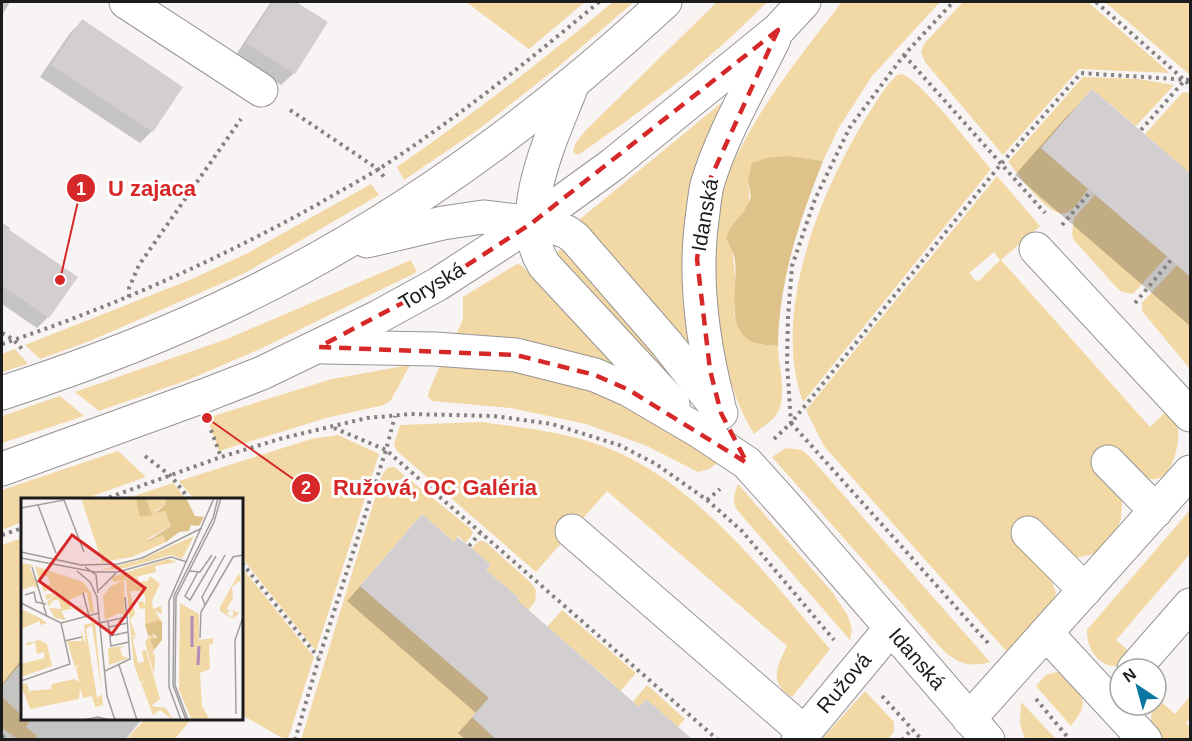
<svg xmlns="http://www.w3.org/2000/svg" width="1192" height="741" viewBox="0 0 1192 741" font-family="Helvetica,sans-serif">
<rect width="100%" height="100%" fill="#f8f4f4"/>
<g fill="#f2d8a4" fill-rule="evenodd">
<polygon points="466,2 585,2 529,49"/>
<path d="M613 2H634L558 67 479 129 404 180 397 167C472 115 543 60 613 2Z"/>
<path d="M717 2H767C711 60 645 109 578 155L573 152 575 144 586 130Z"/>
<path d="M842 2H940L872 76 838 129 823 161 789 156 748 180C752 205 746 210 730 228L736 286 734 314 743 334 757 344 778 346C778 368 790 401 773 419 767 424 760 429 754 434 730 394 720 349 717 303 714 262 714 221 726 181 730 166 738 153 745 140 772 90 808 46 842 2Z"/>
<polygon points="963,2 1088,2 1170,73 1079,69 1003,155 925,62 921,52 924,44"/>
<polygon points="1105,2 1190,2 1190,75"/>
<path d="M902 74C922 81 974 150 991 169L803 402C767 303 832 161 890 82L897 75Z"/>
<path d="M1083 77 1139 79 1174 85 1136 126 1092 89 1041 148 1088 189C1083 196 1074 210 1066 213 1048 218 1019 174 1008 162Z"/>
<polygon points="1183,92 1190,93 1190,174 1145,134"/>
<polygon points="726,99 690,346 684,345 579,220"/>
<path d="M997 176 1040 226 1001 260 1150 427 1171 407C1184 423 1179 465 1161 477 1155 481 1150 478 1143 479 1136 480 1126 490 1119 494L1122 502 1121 519 1117 528 1100 548 1094 554 1076 558 1050 575 1056 593 1053 603 1008 653 824 446 806 410ZM994 252 1000 260 979 281 975 280 969 273Z"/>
<polygon points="371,184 379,195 243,274 90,341 40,359 25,345 192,279 246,254"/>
<polygon points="1095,195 1167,256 1133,294 1122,292 1118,289 1073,239 1072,233 1074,218"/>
<polygon points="565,247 571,250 686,395 557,258 558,251"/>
<polygon points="411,260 417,272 258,350 188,380 99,411 75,392 227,339"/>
<polygon points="517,264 521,265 618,363 619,368 456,335 463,319 463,297"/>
<polygon points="1177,265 1190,277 1190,369 1142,311 1142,303"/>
<polygon points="15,349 28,364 2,372 2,354"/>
<polygon points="441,363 496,368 541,376 587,388 662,424 717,463 709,469 698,472 647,446 586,424 511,408 432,401 428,397 429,391"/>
<polygon points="410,365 391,400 384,405 326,418 219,451 207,418 332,379"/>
<polygon points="60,396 84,416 2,443 2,416"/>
<path d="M481 422C527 428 573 433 615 451 702 489 770 579 830 649L792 697C768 682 777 667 787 646L607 491 536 572 397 451 394 445 400 425Z"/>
<polygon points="338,435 379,454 316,651 242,558 242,500 194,499 179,481 311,439"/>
<path d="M786 448 802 450 810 457 990 662C969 668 956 663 941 648L772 457Z"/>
<polygon points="118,451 146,477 84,499 22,500 22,522 2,530 2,490"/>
<polygon points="394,467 470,528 473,533 466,543 458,536 454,542 422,514 360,586 457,670 519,598 486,570 491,565 472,548 479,541 484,541 489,545 531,583 536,590 535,602 495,649 494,692 472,717 497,739 301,740 382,475 387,468"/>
<polygon points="173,483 186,499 126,499"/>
<path d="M738 484 833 593 848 616 852 629 850 640 737 510C732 500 734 494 738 484Z"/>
<path d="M1190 510V554L1116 640 1137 658C1132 660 1125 665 1119 666 1099 669 1086 647 1087 630Z"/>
<polygon points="22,538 22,662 2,686 2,545"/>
<polygon points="242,568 314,657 288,739 284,739 242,715"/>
<polygon points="562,610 636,673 597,718 617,687 550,629 526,655 524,653"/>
<path d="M1057 672C1065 675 1067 678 1072 684 1088 703 1085 707 1071 726L1036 686 1046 675Z"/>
<polygon points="647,685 685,719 678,727 646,699 612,739 601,740"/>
<polygon points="865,691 894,722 894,732 888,739 822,739"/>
<polygon points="1190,696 1190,718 1186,723 1190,727 1190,739 1161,739 1151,721 1152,705 1156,705 1156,697 1175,714"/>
<polygon points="2,697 29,722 26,727 37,736 35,739 18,739 2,728"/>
<polygon points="1021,702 1056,739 1025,739 1020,724"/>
<polygon points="145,719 145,718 191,719 175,739 127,739"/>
</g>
<path fill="#dec289" d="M789 156 823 161C799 222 779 280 778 346 772 345 765 345 759 344 720 334 741 283 734 256 732 250 729 244 726 238L730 228 744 211 751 197 748 180 752 163 766 158Z"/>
<g fill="#0003">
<polygon points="2,2 10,2 2,15"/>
<polygon points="271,2 293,2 326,23 294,73 281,85 235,56"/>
<polygon points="82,21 181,87 152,131 140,143 40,77 70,33"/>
<polygon points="1092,91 1190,176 1190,326 1015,175 1066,117"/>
<polygon points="2,223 10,228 8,231 48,317 37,328 2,304"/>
<polygon points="422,516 639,708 691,740 466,740 458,733 476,713 347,601"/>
<polygon points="22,659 22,718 143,718 125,740 2,740 2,684"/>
</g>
<g fill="#d3cfd1">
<polygon points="273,2 296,2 328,22 295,74 246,43"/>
<polygon points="82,19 183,87 153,132 51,65"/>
<polygon points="1092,89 1191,174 1191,277 1041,148"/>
<polygon points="2,225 78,277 49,318 2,286"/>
<polygon points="422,514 454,542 457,537 472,548 491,565 486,570 519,598 517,600 639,707 646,699 693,740 497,740 472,717 489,698 360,586"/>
</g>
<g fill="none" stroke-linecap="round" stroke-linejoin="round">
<g stroke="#989494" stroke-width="35">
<g id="minor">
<polyline points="126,2 261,90"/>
<path d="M573 83C554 133 512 215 544 265L673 404"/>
<polyline points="367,241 443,223 483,217 544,224 567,232 575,238 667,344 721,413"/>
<polyline points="1036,249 1190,415"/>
<polyline points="323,347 435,349 516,355 595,375 629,390 699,431 747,463 791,512 988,740"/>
<path d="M2 393C85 366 167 335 246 296 400 221 540 118 665 2"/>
<path d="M718 402C702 340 693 276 703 212 704 203 705 194 707 185 722 134 751 86 774 39"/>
<polyline points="1108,462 1156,511"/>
<polyline points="2,469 206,395 262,373 378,317 438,284 532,223 612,165 778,30 804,2"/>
<polyline points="572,531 804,732"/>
<polyline points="1028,533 1085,590"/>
<polyline points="1046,633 1145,740"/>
<polyline points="1134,669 1190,605"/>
<polyline points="969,719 1190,472"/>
<polyline points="798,740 891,628"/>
</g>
</g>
<g stroke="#848181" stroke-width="4" stroke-dasharray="3 4.5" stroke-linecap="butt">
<polyline points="1096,2 1190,85"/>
<polyline points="904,55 1045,213"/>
<polyline points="290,110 378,169 384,177"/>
<polyline points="1141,130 1184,81"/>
<polyline points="1062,225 1091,191"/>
<polyline points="129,297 129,288 139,265 241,119"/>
<polyline points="1135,303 1171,260"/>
<polyline points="2,333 14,340 22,349"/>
<path d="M2 344C112 307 218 260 320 203 345 188 371 175 394 159 466 111 533 57 599 2"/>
<polyline points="334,428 386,450 718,740"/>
<polyline points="211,430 221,457"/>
<polyline points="774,439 791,423 787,363 788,317 792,266 815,199 850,127 904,55 953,2"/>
<polyline points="145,456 171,476 190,500"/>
<polyline points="102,500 221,457 283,438 367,418 411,414 494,416 552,424 619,445 656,464 707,500 742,531 834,640"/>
<polyline points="707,500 720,489"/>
<polyline points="2,535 22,528"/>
<polyline points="469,546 480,533"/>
<polyline points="242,563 318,657"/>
<polyline points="988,643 791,423 1001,164 1081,73 1190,80"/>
<polyline points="882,696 922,740"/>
<polyline points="1036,699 1070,740"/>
<polyline points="2,736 7,740"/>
<polyline points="295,740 319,658 386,450 395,416"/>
<polyline points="902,740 912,729"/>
</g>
<use href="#minor" stroke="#fff" stroke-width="33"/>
</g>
<path fill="none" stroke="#d62828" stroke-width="4.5" stroke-dasharray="12 8" stroke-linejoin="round" d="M778 30 707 186 697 259 710 370 721 413 747 463 629 390 595 375 516 355 319 347 438 284 532 223Z"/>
<g text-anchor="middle" stroke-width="6" stroke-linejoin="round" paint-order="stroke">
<g font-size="21" fill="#1d1c1c" stroke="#fff">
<text transform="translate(705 215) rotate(-80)" y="7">Idanská</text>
<text transform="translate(432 286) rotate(-31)" y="7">Toryská</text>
<text transform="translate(917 659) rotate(49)" y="7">Idanská</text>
<text transform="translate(844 683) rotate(-50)" y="7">Ružová</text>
</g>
</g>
<g transform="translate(21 498)">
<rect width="222" height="222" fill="#f8f4f4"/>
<path d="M60 0H115L120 19 127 10 125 0H144L145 6 134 13H144L150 28 124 42 142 37 145 44 111 59 81 64ZM173 38 161 61 150 57 104 70 79 72 119 62ZM147 61 156 64 134 68 135 74 94 84 90 81 78 97 91 79ZM0 65 12 67 9 70 18 91 12 88 0 92ZM14 68 62 84 70 95 73 114 69 115 66 94 48 102 50 110 60 108 62 117 59 109 40 113 45 122 34 120 28 110 40 111 38 101 31 103 28 109 26 104 43 90 26 102 24 97 35 95 32 89 23 94 20 86 29 87 27 78 20 79 19 84ZM218 75 220 82 211 89 212 100 205 112 209 111 206 116 212 120V112L218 115 212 121 199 113V109ZM129 78 139 86 131 103 132 111 140 108 141 116 134 113 141 124 124 127V110L119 111 117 104 122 103 124 108V98L120 93H109L114 116 109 122 115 137 110 138 105 81 116 79 118 84 127 83ZM103 82 104 117 98 115 84 122 82 98 90 88ZM159 105 178 116V142L192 140V146L188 147 189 171 179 175 181 208 189 222H171L158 192ZM0 111 19 120 26 125 19 127V123L0 131ZM74 124 82 207 74 209 71 198 62 200 59 190 58 201 9 211 0 187 6 185 9 196V193L30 191 31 186 53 181 58 184 55 170 59 166 54 169 46 143H61L60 131 65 149 63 127ZM71 127 81 196 76 200 65 131ZM130 136 137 140 129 141 133 152 130 157 133 154 134 161 133 177 124 144ZM115 138 112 142 117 165 123 164 121 153 125 152 139 201 130 208 145 210 152 222 139 212 132 217 120 185 127 183 119 184 113 166 110 139ZM19 142 26 146 31 168 0 179V166L24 160 23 154 16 156 14 144 6 148 5 145ZM104 148 99 150 101 158 108 160 88 167 87 150Z" fill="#f2d8a4" fill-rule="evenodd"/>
<path d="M115 0H125L131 17 119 19ZM144 0H165L174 18 183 19 178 28 170 27 168 33 158 34 145 44 142 37 125 44 150 28 144 13 134 15 145 6ZM137 122 141 124V142L133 152 129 141 137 140 133 136 127 138 124 127Z" fill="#dec289"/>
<path fill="none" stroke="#b58bb9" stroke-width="3" d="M171 149V118M177 167 178 148"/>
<path fill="none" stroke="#a09e9e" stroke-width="1.5" d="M17 7 35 55M0 10 43 2 63 54M0 54 60 67 97 66 121 60 181 30M0 60 74 74H97L150 59 166 64M11 69 26 119M64 69 75 77 77 95M56 73 69 84 76 99 86 198 94 222M168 73 179 74 191 57M177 74 164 98 169 102 195 58M78 92 95 75M62 95 68 118M4 97 13 94 15 104 25 106M0 105 40 125 49 166 0 183M184 107 181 99 204 57M87 123 90 148 108 144M40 125 78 115M78 125 106 119 104 99M88 129 107 125M89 138 107 134M179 140 180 114 212 59 222 57M43 143 61 139M98 167 116 222M84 173 109 161 106 119M215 216 214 142 222 119M63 222 77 219 88 222M160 222 148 189V103L193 0M165 222 152 187 153 98 192 20 197 0M167 222 154 187 155 99 193 24 200 0"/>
<path fill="#d62828" fill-opacity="0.15" stroke="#d62828" stroke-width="3" d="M51 37 124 90 91 136 18 83Z"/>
<rect width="222" height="222" fill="none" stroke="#1d1c1c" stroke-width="3"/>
</g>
<path fill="none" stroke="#d62828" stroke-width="2" d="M60 280L81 188M207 418L306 488"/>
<g fill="#d62828" stroke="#fff" stroke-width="2">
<circle cx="60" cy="280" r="6"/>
<circle cx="207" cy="418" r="6"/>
<circle cx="81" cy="188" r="15"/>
<circle cx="306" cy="488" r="15"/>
</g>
<g font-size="18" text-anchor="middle" font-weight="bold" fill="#fff">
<text x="81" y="195">1</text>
<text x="306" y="494">2</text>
</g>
<g font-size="22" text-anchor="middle" font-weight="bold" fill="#d62828" stroke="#fff" stroke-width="6" stroke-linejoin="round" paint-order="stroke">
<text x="152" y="196">U zajaca</text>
<text x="435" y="495">Ružová, OC Galéria</text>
</g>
<rect width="1192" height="741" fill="none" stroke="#1d1c1c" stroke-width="6"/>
<g transform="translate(1138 687) rotate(324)"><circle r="28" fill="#ffffff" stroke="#a5a4a4" stroke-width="1.5"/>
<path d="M0-4.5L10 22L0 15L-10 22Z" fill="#0776a1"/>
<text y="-9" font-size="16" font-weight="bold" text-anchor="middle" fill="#1d1c1c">N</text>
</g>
</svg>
